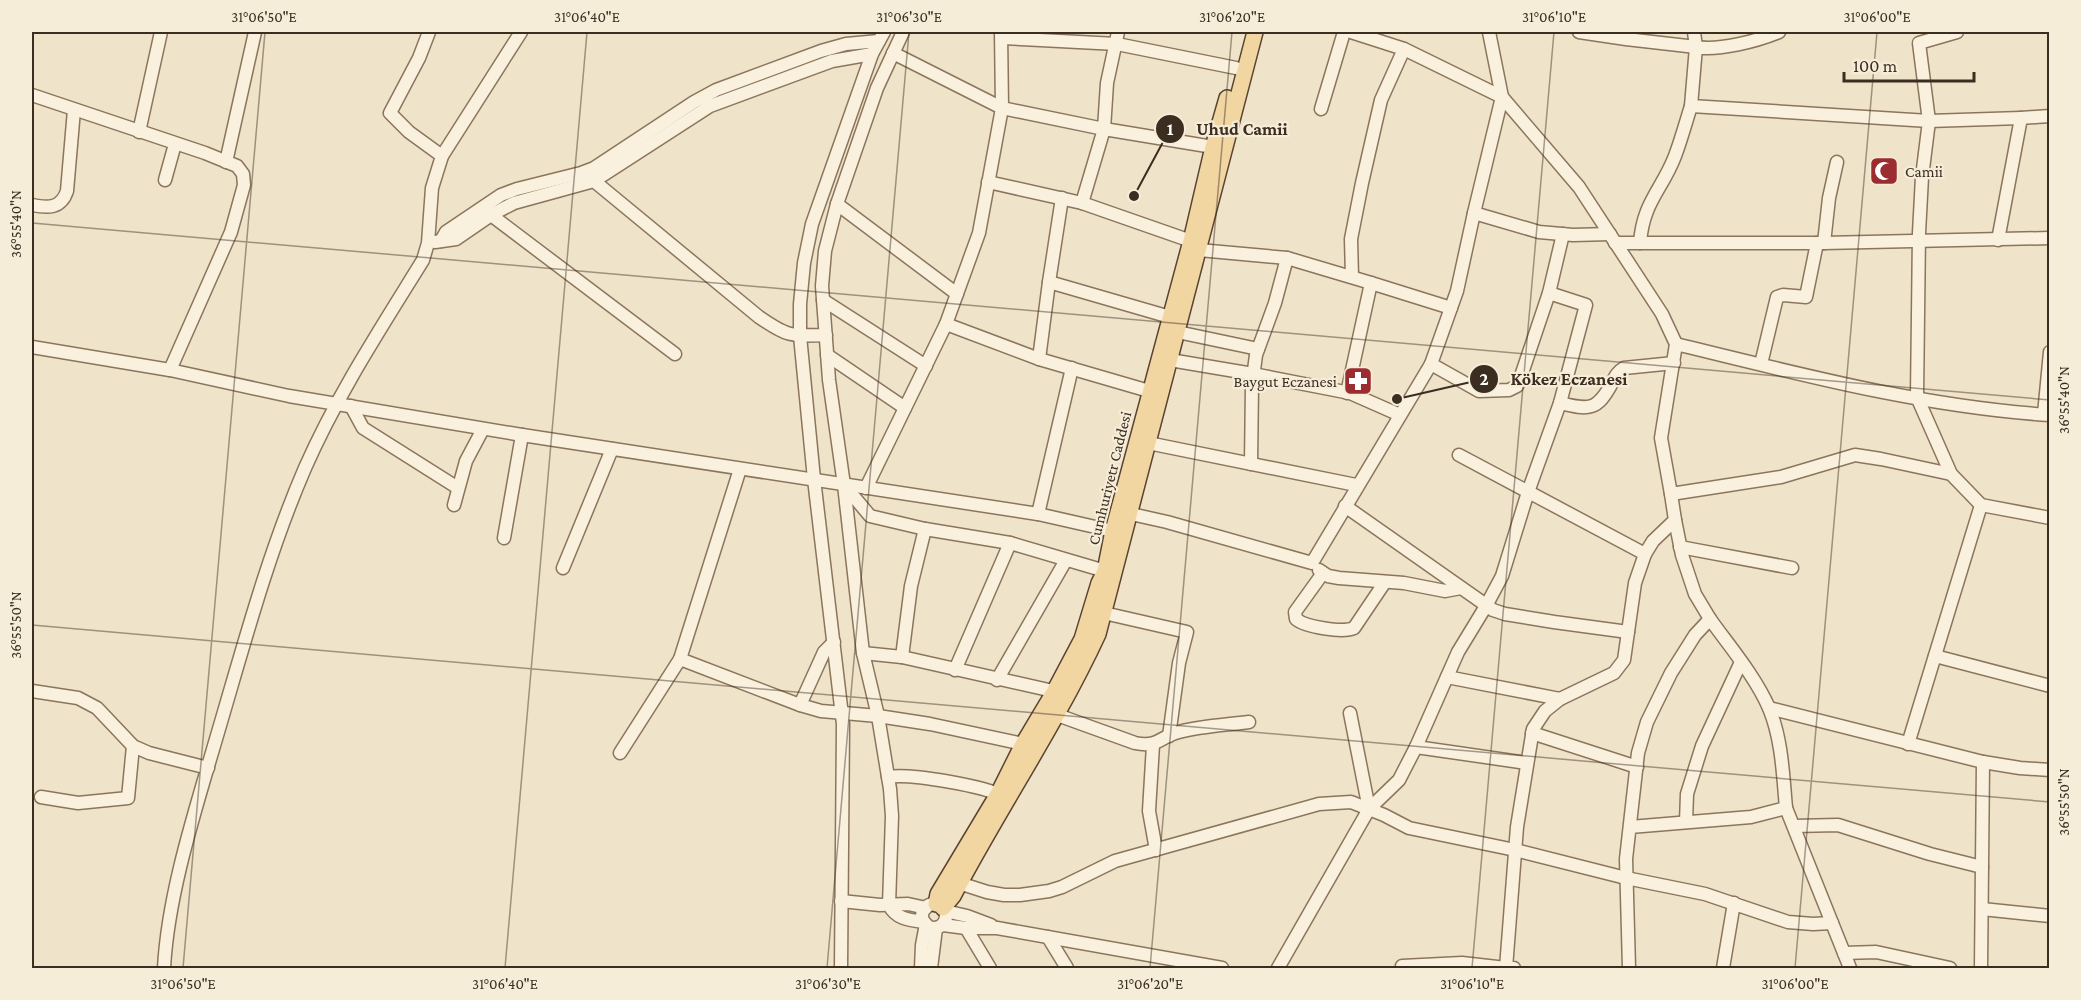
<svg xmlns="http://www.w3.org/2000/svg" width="2081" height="1000" viewBox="0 0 2081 1000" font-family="'Crimson Pro',serif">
<rect width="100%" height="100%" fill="#efe3c9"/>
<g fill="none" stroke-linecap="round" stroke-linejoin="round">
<g stroke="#8b755d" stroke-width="15">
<g id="minor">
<polyline points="429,32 419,58 390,113 409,132 442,156"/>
<path d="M903 32 877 88 837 204 825 251 822 286 829 380 844 485 863 653 878 716 890 789 892 816 889 905C896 919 909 920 924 922"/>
<polyline points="1351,32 1404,49 1502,97 1579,187 1662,314 1676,344 1661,438 1671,494 1781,477 1855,455 1881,459 1951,474"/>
<polyline points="1489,32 1502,97 1474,213 1539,232 1573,235 1610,234"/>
<polyline points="1579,32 1626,39 1696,47 1694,32"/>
<path d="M1779 32C1757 41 1719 51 1696 47L1691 106 1929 121 1922 177 1919 233 1917 397 1951 474 1981 505 2050 518"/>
<polyline points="1957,32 1919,43 1929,121 2021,118"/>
<polyline points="1002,38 1117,44 1236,68"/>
<polyline points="893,53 1002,108 1104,129 1213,147"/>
<polyline points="32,95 205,153 237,166 243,174 244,185 231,232 170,370"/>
<polyline points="1321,109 1344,32"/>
<polyline points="139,132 161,32"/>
<polyline points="226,162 255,32"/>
<path d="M590 175 594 181 759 317C788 337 790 336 826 335"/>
<polyline points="165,180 175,144"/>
<polyline points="988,182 1082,203 1191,241 1199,250 1287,258 1371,283"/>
<polyline points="1082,203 1104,129 1107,83 1118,32"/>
<polyline points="837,204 957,294"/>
<path d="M32 205C48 208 61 209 67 191L74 110"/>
<polyline points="1474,213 1457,291 1431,364 1479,391 1509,390 1517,386 1519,382 1549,293 1563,234"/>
<polyline points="491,215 675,354"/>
<polyline points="1998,240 2021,118 2050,116"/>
<polyline points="441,241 446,232 501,195 517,189 581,173 594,168 694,102 716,90 821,51 846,44 879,41"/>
<polyline points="435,242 456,239 491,215 514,203 594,181 710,106 832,61 872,54"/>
<polyline points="1615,243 1824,243 2050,238"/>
<path d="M1640 243C1643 202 1662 190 1675 156 1681 140 1686 122 1691 106"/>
<polyline points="1824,243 1829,198 1837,162"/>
<polyline points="1352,277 1351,239 1362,183 1381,100 1404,49"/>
<polyline points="1049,282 1170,317"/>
<polyline points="823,300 926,366"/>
<polyline points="946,324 1039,359 1149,391 1159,392"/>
<polyline points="1168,330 1258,349"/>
<path d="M1676 344C1799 374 1923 407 2050 415"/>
<polyline points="32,347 170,370 289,396 522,435 1038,514 1113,531"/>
<polyline points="827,355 905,408"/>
<polyline points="1039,359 1049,282 1062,198"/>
<polyline points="1170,360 1253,374 1350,393 1400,415"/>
<polyline points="1761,364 1777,297 1783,295 1806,297 1817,243"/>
<polyline points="1347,393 1371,283 1451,308"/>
<path d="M1560 403C1589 410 1597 411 1612 383 1615 377 1617 372 1624 368L1674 363"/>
<polyline points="351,406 363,428 458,488"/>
<polyline points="2044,414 2050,352"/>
<polyline points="1148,443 1356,485"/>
<polyline points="1459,455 1645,554 1653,541 1675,520 1671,494"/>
<polyline points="1251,464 1252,385 1256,355 1275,303 1287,258"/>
<polyline points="740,469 680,659 800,705 821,711 878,716 930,724 1023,744"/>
<polyline points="845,486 870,516 925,529 1010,543 1105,571"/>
<polyline points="866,488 946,324 979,233 1002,108 1001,32"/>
<polyline points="454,505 466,461 483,429"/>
<polyline points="1345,506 1493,610 1505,614 1554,622 1628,632"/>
<polyline points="1122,512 1167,522 1312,563 1431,364"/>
<polyline points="1038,514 1072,368"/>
<polyline points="1675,520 1682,555 1695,594 1710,619"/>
<polyline points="504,538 522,435"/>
<polyline points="1680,547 1792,568"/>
<polyline points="563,568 612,449"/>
<polyline points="1319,570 1328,576 1339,578 1404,583 1445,591 1461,588"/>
<path d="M1323 573 1295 612 1296 619C1305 627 1343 633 1354 628L1385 582"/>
<polyline points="1095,611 1187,632 1179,663 1169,736"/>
<polyline points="863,653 902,657 1062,693"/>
<polyline points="1935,656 2050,686"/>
<polyline points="902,657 911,586 925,529"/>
<polyline points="955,670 1010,543"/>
<polyline points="1447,677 1560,699"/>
<polyline points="997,680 1066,560"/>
<polyline points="32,691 78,698 97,708 133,746 149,753 208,768"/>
<polyline points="800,705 824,652 834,642"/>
<polyline points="1769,708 1983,762 1981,968"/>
<path d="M1049 712 1135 743C1158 748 1159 737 1179 732 1201 726 1226 725 1249 722"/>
<polyline points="1350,713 1369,809"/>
<polyline points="1532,733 1637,767"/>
<polyline points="1908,744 1981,505"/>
<polyline points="1153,745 1149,811 1156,850"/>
<polyline points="620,753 680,659"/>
<polyline points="1983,762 2020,768 2050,770"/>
<polyline points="1527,763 1416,747 1458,652 1486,606 1502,576 1528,492 1560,403 1586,305 1549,293"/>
<path d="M888 777C909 773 986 786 1004 797"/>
<polyline points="41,797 78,803 128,798 133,746"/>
<polyline points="1786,808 1844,953 1876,952 1950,968"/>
<polyline points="1686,822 1687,794 1702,746 1741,662"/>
<polyline points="1794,826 1838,825 1930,854 1982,867"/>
<polyline points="959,883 987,892 1004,895 1020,895 1049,891 1062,887 1115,861 1319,804 1351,802 1384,815 1409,828 1515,850 1626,878 1705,894 1788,922 1813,924 1832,923"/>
<polyline points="841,901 880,905 908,904 926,908"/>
<circle cx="934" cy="916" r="12"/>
<polyline points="1982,909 2050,916"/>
<polyline points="945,911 967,916 991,925"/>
<polyline points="943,925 966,928 997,928 1222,968"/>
<polyline points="966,928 990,968"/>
<polyline points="1048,937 1067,968"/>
<polyline points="1844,953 1850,968"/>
<polyline points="1402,966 1462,963 1506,968"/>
<path d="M164 968C168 894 195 811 216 739 243 648 267 556 305 468 337 395 381 328 423 260L428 243 432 188 442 156 521 32"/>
<polyline points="841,968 843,724 814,479 800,336 800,304 804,263 812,224 872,54 884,32"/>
<polyline points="921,968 922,945 926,924"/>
<polyline points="931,968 936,928"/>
<polyline points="1278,968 1369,809 1399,780 1416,747"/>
<polyline points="1514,968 1506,968 1517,827 1533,729 1545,711 1560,699 1614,673 1624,660 1635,583 1645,554"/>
<path d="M1629 968 1626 859 1638 753 1647 722 1671 673 1695 635 1710 619C1730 647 1755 676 1769 708 1782 739 1783 775 1786 808L1751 817 1630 827"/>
<polyline points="1723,968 1734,903"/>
</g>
</g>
<g stroke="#5a4331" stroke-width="18">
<g id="major">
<polyline points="936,904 938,894 998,794 1023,744 1054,692 1082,639 1099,583 1105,571 1113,531 1191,241 1213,147 1227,98"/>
<path d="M943 908 953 896C999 808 1056 725 1098 634L1255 32"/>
</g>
</g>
<use href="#minor" stroke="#f9f0dd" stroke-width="12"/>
<use href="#major" stroke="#f1d6a2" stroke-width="15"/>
</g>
<path fill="none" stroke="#3c2d21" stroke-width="1.5" stroke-opacity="0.45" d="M32 223 2050 400M32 625 2050 802M183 968 265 32M505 968 587 32M827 968 909 32M1150 968 1232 32M1472 968 1554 32M1795 968 1877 32"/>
<defs>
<g id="mosque-square" transform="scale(1.5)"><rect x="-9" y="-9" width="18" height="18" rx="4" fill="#9b2d31" stroke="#f6edd9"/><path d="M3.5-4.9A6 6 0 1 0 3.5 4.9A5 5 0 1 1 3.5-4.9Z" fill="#fff"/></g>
<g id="pharmacy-square" transform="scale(1.5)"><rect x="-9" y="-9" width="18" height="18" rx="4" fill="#9b2d31" stroke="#f6edd9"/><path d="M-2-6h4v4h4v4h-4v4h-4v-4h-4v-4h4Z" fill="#fff"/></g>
</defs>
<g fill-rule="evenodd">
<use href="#mosque-square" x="1884" y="171"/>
<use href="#pharmacy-square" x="1358" y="381"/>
</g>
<g text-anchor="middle" stroke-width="4.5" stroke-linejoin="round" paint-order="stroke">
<g font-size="16" fill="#3c2d21" stroke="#f6edd9" text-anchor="start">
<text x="1905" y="177">Camii</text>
<text x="1337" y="387" text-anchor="end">Baygut Eczanesi</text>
</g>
<g font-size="16" fill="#3c2d21" stroke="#f6edd9">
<text transform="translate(1109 478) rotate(-76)" y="6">Cumhuriyetr Caddesi</text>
</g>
</g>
<path fill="none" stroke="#3c2d21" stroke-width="2" d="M1134 196L1170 129M1397 399L1484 379"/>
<g fill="#3c2d21" stroke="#f6edd9" stroke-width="2">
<circle cx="1134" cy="196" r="6"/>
<circle cx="1397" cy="399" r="6"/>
<circle cx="1170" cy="129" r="15"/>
<circle cx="1484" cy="379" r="15"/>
</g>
<g font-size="18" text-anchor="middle" font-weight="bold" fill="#fff">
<text x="1170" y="135">1</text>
<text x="1484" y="385">2</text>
</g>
<g font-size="18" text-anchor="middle" font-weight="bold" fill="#3c2d21" stroke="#f6edd9" stroke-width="4.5" stroke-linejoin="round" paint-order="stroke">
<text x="1242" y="135">Uhud Camii</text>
<text x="1569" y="385">Kökez Eczanesi</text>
</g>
<rect width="2081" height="1000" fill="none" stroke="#f6edd9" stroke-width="66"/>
<path d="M1844 72v9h130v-9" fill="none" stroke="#3c2d21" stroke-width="3"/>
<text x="1853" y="72" font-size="18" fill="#3c2d21" stroke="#f6edd9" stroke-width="4.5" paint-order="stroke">100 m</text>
<rect x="33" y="33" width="2015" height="934" fill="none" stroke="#3c2d21" stroke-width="2"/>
<g font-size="15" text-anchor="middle" fill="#3c2d21">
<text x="264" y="22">31°06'50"E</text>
<text x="587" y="22">31°06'40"E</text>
<text x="909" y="22">31°06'30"E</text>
<text x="1232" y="22">31°06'20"E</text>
<text x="1554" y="22">31°06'10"E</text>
<text x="1877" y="22">31°06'00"E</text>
<text transform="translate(16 224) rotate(-90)" y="5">36°55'40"N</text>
<text transform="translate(2064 400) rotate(-90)" y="5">36°55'40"N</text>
<text transform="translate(16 625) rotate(-90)" y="5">36°55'50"N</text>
<text transform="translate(2064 802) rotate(-90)" y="5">36°55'50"N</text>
<text x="183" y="989">31°06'50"E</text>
<text x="505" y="989">31°06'40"E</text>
<text x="828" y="989">31°06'30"E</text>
<text x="1150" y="989">31°06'20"E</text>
<text x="1472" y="989">31°06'10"E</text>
<text x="1795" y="989">31°06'00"E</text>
</g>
</svg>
